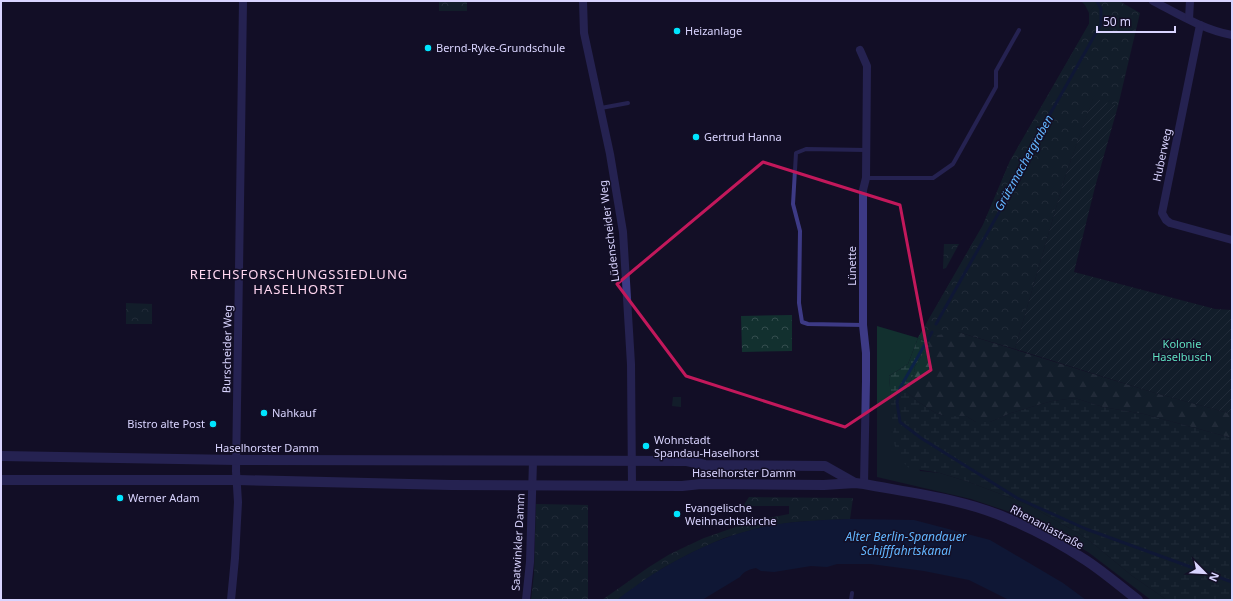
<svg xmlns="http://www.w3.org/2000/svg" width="1233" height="601" viewBox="0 0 1233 601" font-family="'Noto Sans',sans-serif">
<defs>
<pattern id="forest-firs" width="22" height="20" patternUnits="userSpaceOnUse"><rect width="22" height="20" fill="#12302f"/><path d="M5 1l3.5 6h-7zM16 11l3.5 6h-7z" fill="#344d4e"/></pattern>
<pattern id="wetland-marsh" width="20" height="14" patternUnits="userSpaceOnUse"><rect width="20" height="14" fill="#12302f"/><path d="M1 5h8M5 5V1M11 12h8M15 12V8" fill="none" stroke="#344d4e"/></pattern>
<pattern id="park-crowns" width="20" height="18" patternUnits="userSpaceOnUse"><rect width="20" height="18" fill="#12302f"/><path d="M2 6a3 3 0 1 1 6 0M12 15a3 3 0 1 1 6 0" fill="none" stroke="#344d4e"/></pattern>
<pattern id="garden-furrows" width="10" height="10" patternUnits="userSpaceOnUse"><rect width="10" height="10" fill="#12302f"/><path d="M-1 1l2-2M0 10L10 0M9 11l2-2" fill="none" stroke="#344d4e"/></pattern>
</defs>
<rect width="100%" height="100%" fill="#130f26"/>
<g fill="#12302f">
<polygon points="1081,1 1099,1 1089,13 1085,5"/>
<polygon points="877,326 918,338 908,364 889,376 892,408 920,471 940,473 966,481 1027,504 1080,534 1095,545 1131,575 1167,600 1151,600 1088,552 1048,529 1016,514 971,499 877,477"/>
</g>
<polygon fill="url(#forest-firs)" points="1099,1 1118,106 1086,97 958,332 1155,393 1232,414 1232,438 1144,414 1103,407 1075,398 1052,401 1011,413 990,422 976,422 966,416 944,416 934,412 917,401 906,391 915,371 914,368 929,344 918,338 983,225 1010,161 1089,24 1089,13"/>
<polygon fill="url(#wetland-marsh)" points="918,338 929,344 914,368 915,371 906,391 917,401 934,412 944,416 966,416 976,422 990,422 1011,413 1052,401 1075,398 1103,407 1144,414 1232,438 1232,600 1167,600 1131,575 1095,545 1080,534 1027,504 966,481 940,473 909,468 898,457 894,443 889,376 908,364"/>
<g fill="url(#park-crowns)">
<rect x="439" y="1" width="28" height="10"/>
<polygon points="1099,1 1119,1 1140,13 1118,106 1093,99 1065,177 1015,349 958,332 918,338 983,225 1010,161 1089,24 1089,13"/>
<polygon points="944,244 959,244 946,268 943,269"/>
<polygon points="126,303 152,304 152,324 126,324"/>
<polygon points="792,315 792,351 742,352 741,316"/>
<polygon points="673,397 681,397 681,407 672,406"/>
<polygon points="749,497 853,498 850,519 795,522 762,527 724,538 691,553 663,568 617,600 602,600 649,567 670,554 704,538 753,521 789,514 789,506 743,506"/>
<polygon points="536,504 588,505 588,600 531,600 534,574"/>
</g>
<polygon fill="url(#garden-furrows)" points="1093,98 1118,106 1095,187 1074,272 1215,309 1232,310 1232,414 1155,393 1015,349 1065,177"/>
<path fill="#0c2248" d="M850 519 914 520 990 540 1063 583 1086 600H1009L969 580 924 571 871 564H837L827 567 811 566 774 572 761 571 756 568C750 569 744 571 740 577L702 600H617C659 567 709 539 763 527 791 521 821 520 850 519Z"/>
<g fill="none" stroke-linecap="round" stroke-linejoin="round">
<g stroke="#0c2248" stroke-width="3">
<polyline points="936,324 1002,207 1041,130 1101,24 1101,9 1097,1"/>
<polyline points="932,332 900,388 897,402 900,422 921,438 1017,498 1086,529 1232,582"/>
</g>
<g stroke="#3d3a85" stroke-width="4">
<polyline points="601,108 628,103"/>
<polyline points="866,178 933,178 953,164 996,87 996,71 1019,30"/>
<polyline points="863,325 808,324 802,322 799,303 800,231 793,204 796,153 806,149 866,150"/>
<polyline points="851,600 852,593"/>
</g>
<g stroke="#3d3a85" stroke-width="8">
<polyline points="583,1 584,33 610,154 623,232 631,364 632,486"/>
<path d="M1153 1C1178 14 1204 30 1232 35"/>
<polyline points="1189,19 1190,1"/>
<polyline points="1200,25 1162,213 1166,220 1170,223 1232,240"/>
<polyline points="860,50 867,66 866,178 863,190 863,325 866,353 866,381 864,484"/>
<polyline points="231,600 235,558 238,502 236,471 243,1"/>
<polyline points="526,600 530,562 533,461"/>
</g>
<g stroke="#3d3a85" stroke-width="10">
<polyline points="1,456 237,460 687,461 705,465 825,466 855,483"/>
<path d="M1 480H238L451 485 682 486 701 484 824 485 855 483 864 484C912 493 964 499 1009 519 1036 530 1063 545 1087 561 1105 573 1121 587 1138 600"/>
</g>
</g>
<path d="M0 0H1233V601H0ZM763 162 900 205 931 370 845 427 686 376 617 284Z" fill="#130f26" fill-opacity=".55" fill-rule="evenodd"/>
<path fill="none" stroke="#c2185b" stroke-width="3" stroke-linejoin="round" d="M763 162 900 205 931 370 845 427 686 376 617 284Z"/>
<g fill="#00e5ff" stroke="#130f26" stroke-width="1.5">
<circle cx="677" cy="31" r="4"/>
<circle cx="428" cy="48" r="4"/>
<circle cx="696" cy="137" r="4"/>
<circle cx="264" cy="413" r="4"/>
<circle cx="213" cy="424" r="4"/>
<circle cx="646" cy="446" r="4"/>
<circle cx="120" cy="498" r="4"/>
<circle cx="677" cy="514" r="4"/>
</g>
<g text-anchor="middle" stroke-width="3" stroke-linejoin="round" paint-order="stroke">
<g font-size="11" fill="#d9d4ff" stroke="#130f26" text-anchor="start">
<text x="685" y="35">Heizanlage</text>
<text x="436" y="52">Bernd-Ryke-Grundschule</text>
<text x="704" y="141">Gertrud Hanna</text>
<text x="272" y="417">Nahkauf</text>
<text x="205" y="428" text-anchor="end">Bistro alte Post</text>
<text x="654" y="444">Wohnstadt<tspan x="654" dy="13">Spandau-Haselhorst</tspan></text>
<text x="128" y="502">Werner Adam</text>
<text x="685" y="512">Evangelische<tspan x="685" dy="13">Weihnachtskirche</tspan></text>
</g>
<g font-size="11" fill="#d9d4ff" stroke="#130f26">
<text transform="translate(1162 155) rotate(-78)" y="4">Huberweg</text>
<text transform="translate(609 231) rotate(-97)" y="4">Lüdenscheider Weg</text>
<text transform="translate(852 266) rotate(-90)" y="4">Lünette</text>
<text transform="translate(227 349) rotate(-89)" y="4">Burscheider Weg</text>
<text x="267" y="452">Haselhorster Damm</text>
<text x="744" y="477">Haselhorster Damm</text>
<text transform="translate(1047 527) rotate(28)" y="4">Rhenaniastraße</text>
<text transform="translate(518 542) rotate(-87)" y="4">Saatwinkler Damm</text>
</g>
<g font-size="11" fill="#5fe0c0" stroke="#130f26">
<text x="1182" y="348">Kolonie<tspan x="1182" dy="13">Haselbusch</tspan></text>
</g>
<g font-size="12" font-style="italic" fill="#62b6ff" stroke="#130f26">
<text transform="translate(1024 163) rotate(-61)" y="4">Grützmachergraben</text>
<text x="906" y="541">Alter Berlin-Spandauer<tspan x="906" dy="14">Schifffahrtskanal</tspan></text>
</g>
<g font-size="13" letter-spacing="1" fill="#ffd6f0" stroke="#130f26">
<text x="299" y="279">REICHSFORSCHUNGSSIEDLUNG<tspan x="299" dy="15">HASELHORST</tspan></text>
</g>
</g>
<rect width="1233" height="601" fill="none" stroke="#d9d4ff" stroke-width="4"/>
<g transform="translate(1205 573) rotate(114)" stroke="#130f26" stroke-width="3" paint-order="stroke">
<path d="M0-3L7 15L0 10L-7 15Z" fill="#d9d4ff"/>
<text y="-6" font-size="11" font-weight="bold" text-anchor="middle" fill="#d9d4ff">N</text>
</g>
<path d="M1097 26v6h78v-6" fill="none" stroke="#d9d4ff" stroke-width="2"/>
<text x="1103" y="26" font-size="12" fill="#d9d4ff" stroke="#130f26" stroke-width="3" paint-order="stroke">50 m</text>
</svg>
